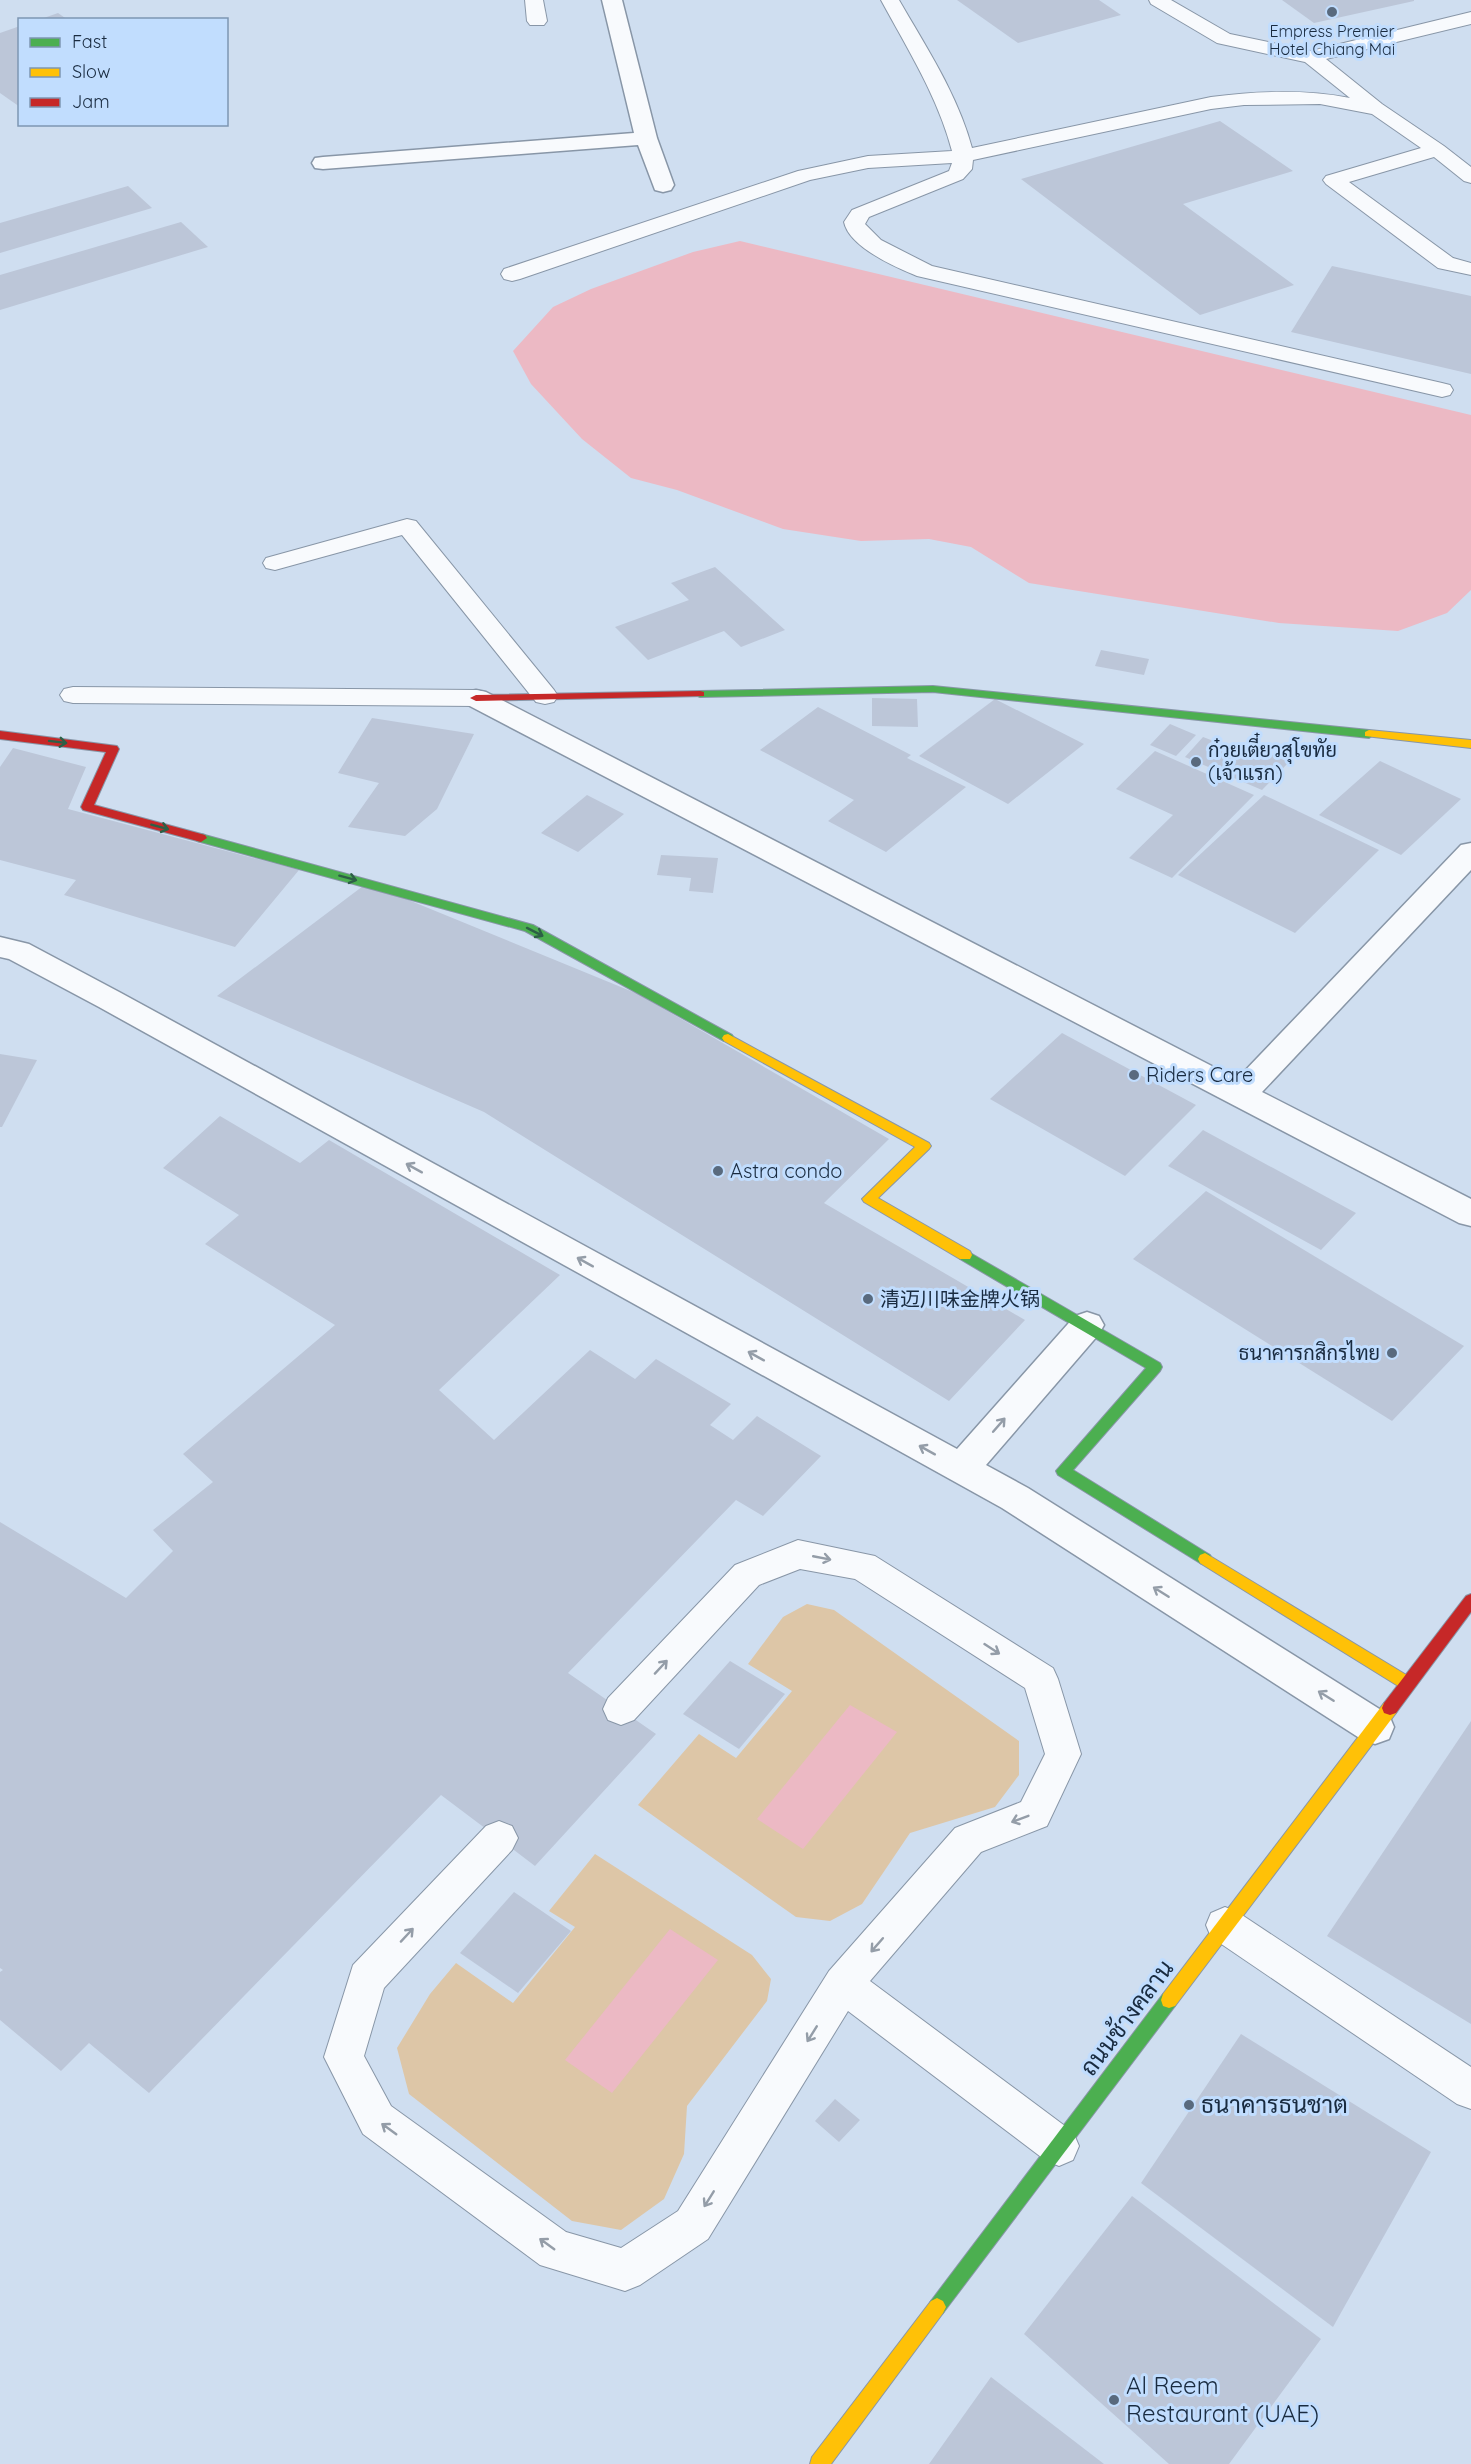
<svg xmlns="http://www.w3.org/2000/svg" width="1471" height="2464" viewBox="0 0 1471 2464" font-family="Quicksand,'Noto Sans SC',Sarabun,sans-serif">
<rect width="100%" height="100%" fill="#cfdef0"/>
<g fill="#ddc6a7">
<polygon points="807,1604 834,1610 1019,1741 1019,1775 995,1807 910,1833 862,1904 830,1921 796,1917 638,1805 699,1734 736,1758 792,1691 748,1664 783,1617"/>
<polygon points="595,1854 752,1955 771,1979 767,2001 687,2106 684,2154 664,2199 621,2230 572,2221 409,2094 397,2048 430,1994 456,1963 513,2003 575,1927 549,1911"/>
</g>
<g fill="#ecb9c4">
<polygon points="740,241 1471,415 1471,590 1447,613 1398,631 1279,623 1029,583 971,547 929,539 861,541 783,529 677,490 631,478 582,439 531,384 513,351 553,307 591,289 693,252"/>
<polygon points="850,1705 897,1732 803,1849 757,1819"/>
<polygon points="670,1929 718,1960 612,2093 565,2060"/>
</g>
<g fill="#bcc6d8">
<polygon points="957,0 1099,0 1121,15 1018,43"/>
<polygon points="1282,0 1414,0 1414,1 1314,23"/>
<polygon points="58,13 68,20 41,20 41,19"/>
<polygon points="20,26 20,107 0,93 0,33"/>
<polygon points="1220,121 1293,171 1183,204 1294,285 1200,315 1021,179"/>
<polygon points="128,186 152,208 0,253 0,223"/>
<polygon points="181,222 208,247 0,310 0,275"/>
<polygon points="1332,266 1471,296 1471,374 1291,332"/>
<polygon points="715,567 785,630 741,647 724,631 648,660 615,627 689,600 671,583"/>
<polygon points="1101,650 1149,659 1144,675 1095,666"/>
<polygon points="872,698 917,699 918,727 872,726"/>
<polygon points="995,699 1084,744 1008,804 919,756"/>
<polygon points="818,707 911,755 907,758 966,787 886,852 828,821 854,800 760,750"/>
<polygon points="372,718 474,734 437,809 405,836 348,827 379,783 338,773"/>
<polygon points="1170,724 1196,735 1176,756 1150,745"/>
<polygon points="1203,737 1240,751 1247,744 1289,762 1262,790 1185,757"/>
<polygon points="13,748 86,767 68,809 299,870 235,947 64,895 76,880 0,860 0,767"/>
<polygon points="1155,751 1254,795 1172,878 1129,858 1173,815 1116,789"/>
<polygon points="1380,761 1461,799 1401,855 1319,815"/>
<polygon points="587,795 624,814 578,852 541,833"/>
<polygon points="1264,795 1379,850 1295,933 1178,875"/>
<polygon points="661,855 718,858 713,893 689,891 691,878 657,875"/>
<polygon points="367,883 638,994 889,1139 824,1203 1025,1320 949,1401 484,1112 217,996"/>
<polygon points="1062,1033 1196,1105 1125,1176 990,1099"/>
<polygon points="0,1054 37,1060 2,1127 0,1127"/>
<polygon points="220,1116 300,1163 329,1140 560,1275 439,1390 494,1440 590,1350 635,1379 656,1359 731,1404 710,1425 733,1440 757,1416 821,1456 763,1516 736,1500 568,1673 656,1734 535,1866 441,1795 149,2093 89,2043 61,2071 0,2020 0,1972 3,1970 0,1968 0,1522 126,1598 173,1551 153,1530 213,1482 183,1454 335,1325 205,1244 239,1215 163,1168"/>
<polygon points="1203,1130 1356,1213 1321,1250 1168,1166"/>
<polygon points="1206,1191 1464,1346 1392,1421 1133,1259"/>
<polygon points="730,1661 785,1694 739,1749 683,1714"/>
<polygon points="1471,1721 1471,2024 1327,1936"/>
<polygon points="514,1892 571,1931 518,1993 460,1953"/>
<polygon points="1241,2034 1431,2152 1333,2327 1141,2183"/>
<polygon points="835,2099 860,2120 839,2142 815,2121"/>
<polygon points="1132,2196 1321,2339 1229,2464 1169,2464 1024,2334"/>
<polygon points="991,2377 1104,2464 929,2464"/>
</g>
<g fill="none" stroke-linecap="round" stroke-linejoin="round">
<g stroke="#8896a7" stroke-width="2">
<g id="lane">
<polygon points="525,0 543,0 547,21 544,25 530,25 527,21"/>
<path d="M881 0H899C926 47 958 95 972 148L1211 97C1257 91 1304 89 1350 98L1305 62 1217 43 1151 4 1149 0H1171L1230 34 1311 51 1471 12V24L1326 59 1382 104 1444 146 1471 167V183L1464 181 1434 157 1349 182 1453 258 1471 263V275L1438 268 1326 184 1323 180 1326 176 1421 148 1372 114 1320 104 1244 105 1211 109 973 160 972 169 963 179 869 217 865 224 881 240 932 266 1442 383 1450 385 1453 390 1450 395 1442 397 917 276C895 267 849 247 844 222L852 210 949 171 952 163 868 168 810 180 520 279 512 281 504 279 501 274 504 269 798 171 868 156 952 151C938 97 907 48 881 0Z"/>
<polygon points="407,519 416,521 554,690 558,696 554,702 545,704 536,702 402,535 275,570 266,568 263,563 266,558"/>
<polygon points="73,687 476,690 485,692 489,698 485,704 476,706 73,703 64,701 60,695 64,689"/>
<polygon points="798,1540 875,1556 1053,1668 1058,1679 1081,1754 1047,1826 981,1852 870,1981 1073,2132 1079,2146 1073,2160 1059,2166 1045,2160 848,2011 708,2239 640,2285 625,2291 540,2265 363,2134 324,2057 353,1965 486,1826 499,1821 512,1826 518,1838 512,1850 384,1988 364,2056 391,2106 566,2232 621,2248 678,2211 829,1971 955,1828 1021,1802 1045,1754 1025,1688 855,1579 800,1569 759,1585 634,1720 621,1725 608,1720 603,1709 608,1698 735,1565"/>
<polygon points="1225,1907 1239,1913 1471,2067 1471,2109 1457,2104 1211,1937 1206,1925 1211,1913"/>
</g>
</g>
<g stroke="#8896a7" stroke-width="3">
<g id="street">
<polygon points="602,0 622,0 657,138 674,185 671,190 663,192 655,190 638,145 323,169 315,168 312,163 315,158 323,157 634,133"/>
<polygon points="476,690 486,692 1237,1079 1461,845 1471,843 1471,870 1262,1092 1471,1199 1471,1226 1459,1223 466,704 462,698 466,692"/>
<polygon points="0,937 29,944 121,993 957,1449 1075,1316 1087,1312 1099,1316 1104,1325 1099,1334 986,1465 1028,1488 1389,1715 1394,1727 1389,1739 1375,1744 1361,1739 1002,1508 99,1007 9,959 0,957"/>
</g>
</g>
<g stroke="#8896a7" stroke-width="2">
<g id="fast">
<polygon points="933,686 1369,730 1375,734 1369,738 933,692 700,697 694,694 700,691"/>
<polygon points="201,834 533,925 732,1035 734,1038 732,1041 724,1041 525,931 197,841 195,838"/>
<polygon points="965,1250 1160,1363 1162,1367 1160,1371 1073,1470 1210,1555 1212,1559 1210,1563 1205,1565 1200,1563 1058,1475 1056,1471 1146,1368 960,1259 958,1255 960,1251"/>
<polygon points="1169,1992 1175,1994 1177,2000 1175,2006 943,2313 937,2316 931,2313 928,2307 931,2301 1163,1994"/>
</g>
</g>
<g stroke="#8896a7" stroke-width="2">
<g id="slow">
<polygon points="1369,730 1471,740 1471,748 1365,736 1365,732"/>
<polygon points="728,1034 929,1143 931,1146 929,1149 878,1198 970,1251 972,1255 970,1259 960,1259 864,1202 862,1199 915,1147 724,1041 722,1038 724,1035"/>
<polygon points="1205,1553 1413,1679 1416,1684 1413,1689 1408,1691 1403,1689 1200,1563 1198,1559 1200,1555"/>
<polygon points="1390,1701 1396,1703 1398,1708 1396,1713 1175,2006 1169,2008 1163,2006 1161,2000 1163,1994 1384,1703"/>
<polygon points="937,2298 943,2301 946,2307 943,2313 831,2464 810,2464 812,2457 931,2301"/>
</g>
</g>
<g stroke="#8896a7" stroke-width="2">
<g id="jam">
<polygon points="700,691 704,692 704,696 476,701 470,698 476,695"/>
<polygon points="0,731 117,746 119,749 94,805 205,835 207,838 201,842 83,810 81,807 106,752 0,739"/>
<polygon points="1471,1594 1471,1612 1396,1713 1390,1715 1384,1713 1382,1708 1384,1703 1466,1596"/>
</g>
</g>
<use href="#lane" fill="#f8fafd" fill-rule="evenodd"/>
<use href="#street" fill="#f8fafd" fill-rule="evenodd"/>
<use href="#fast" fill="#4caf50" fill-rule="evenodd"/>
<use href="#slow" fill="#ffc107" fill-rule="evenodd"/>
<use href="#jam" fill="#c62828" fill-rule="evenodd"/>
</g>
<defs><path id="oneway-shaft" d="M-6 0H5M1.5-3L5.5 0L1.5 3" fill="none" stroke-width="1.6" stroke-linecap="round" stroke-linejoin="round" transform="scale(1.5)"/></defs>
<g stroke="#2d6046">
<use href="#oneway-shaft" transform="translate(58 742) rotate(7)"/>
<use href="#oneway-shaft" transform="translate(160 827) rotate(15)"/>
<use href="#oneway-shaft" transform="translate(348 878) rotate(15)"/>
<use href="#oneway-shaft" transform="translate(535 932) rotate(27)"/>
</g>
<g stroke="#949da8">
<use href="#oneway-shaft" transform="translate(414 1168) rotate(-151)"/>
<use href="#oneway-shaft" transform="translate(585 1262) rotate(-151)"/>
<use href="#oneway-shaft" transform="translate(756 1356) rotate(-151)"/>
<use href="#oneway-shaft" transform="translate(999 1425) rotate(-49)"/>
<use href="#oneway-shaft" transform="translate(927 1450) rotate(-151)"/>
<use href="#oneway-shaft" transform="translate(822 1558) rotate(11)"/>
<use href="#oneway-shaft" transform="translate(1161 1592) rotate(-148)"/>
<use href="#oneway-shaft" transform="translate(992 1649) rotate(33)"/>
<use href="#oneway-shaft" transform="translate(661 1667) rotate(-47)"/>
<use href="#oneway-shaft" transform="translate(1326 1696) rotate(-148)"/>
<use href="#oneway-shaft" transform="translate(1020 1819) rotate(159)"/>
<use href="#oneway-shaft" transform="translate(407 1935) rotate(-47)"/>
<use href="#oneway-shaft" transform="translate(877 1945) rotate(131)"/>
<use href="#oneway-shaft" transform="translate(812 2034) rotate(122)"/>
<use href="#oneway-shaft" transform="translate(389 2129) rotate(-144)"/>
<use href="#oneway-shaft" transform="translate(709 2199) rotate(122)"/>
<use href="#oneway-shaft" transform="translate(547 2244) rotate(-144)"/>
</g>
<g fill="#596a7e" stroke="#c1ddfe" stroke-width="2">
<circle cx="1332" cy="12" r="6"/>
<circle cx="1196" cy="762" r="6"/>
<circle cx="1134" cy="1075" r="6"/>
<circle cx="718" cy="1171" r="6"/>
<circle cx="868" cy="1299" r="6"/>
<circle cx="1392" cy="1353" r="6"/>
<circle cx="1189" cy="2105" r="6"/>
<circle cx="1114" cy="2400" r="6"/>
</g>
<g text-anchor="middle" stroke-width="6" stroke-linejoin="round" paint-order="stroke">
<g font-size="16" fill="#192b40" stroke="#c1ddfe">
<text x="1332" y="37">Empress Premier<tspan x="1332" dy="18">Hotel Chiang Mai</tspan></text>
</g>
<g font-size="20" fill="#192b40" stroke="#c1ddfe" text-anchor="start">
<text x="1208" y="757">ก๋วยเตี๋ยวสุโขทัย<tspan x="1208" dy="23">(เจ้าแรก)</tspan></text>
<text x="1146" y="1082">Riders Care</text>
<text x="730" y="1178">Astra condo</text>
<text x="880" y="1306">清迈川味金牌火锅</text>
<text x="1380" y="1360" text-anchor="end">ธนาคารกสิกรไทย</text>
</g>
<g font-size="24" fill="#192b40" stroke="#c1ddfe">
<text transform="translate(1127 2018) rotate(-53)" y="8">ถนนช้างคลาน</text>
</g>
<g font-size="24" fill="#192b40" stroke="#c1ddfe" text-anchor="start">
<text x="1201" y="2113">ธนาคารธนชาต</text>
<text x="1126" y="2394">Al Reem<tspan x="1126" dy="28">Restaurant (UAE)</tspan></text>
</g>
</g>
<rect x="18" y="18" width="210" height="108" fill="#c1ddfe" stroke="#7e96b2" stroke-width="1.5"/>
<rect x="30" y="38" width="30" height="9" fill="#4caf50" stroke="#7e96b2" stroke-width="1.5"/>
<text x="72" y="48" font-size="18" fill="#192b40">Fast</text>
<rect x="30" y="68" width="30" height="9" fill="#ffc107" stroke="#7e96b2" stroke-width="1.5"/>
<text x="72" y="78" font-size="18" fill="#192b40">Slow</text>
<rect x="30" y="98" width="30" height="9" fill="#c62828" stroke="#7e96b2" stroke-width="1.5"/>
<text x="72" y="108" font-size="18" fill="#192b40">Jam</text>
</svg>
